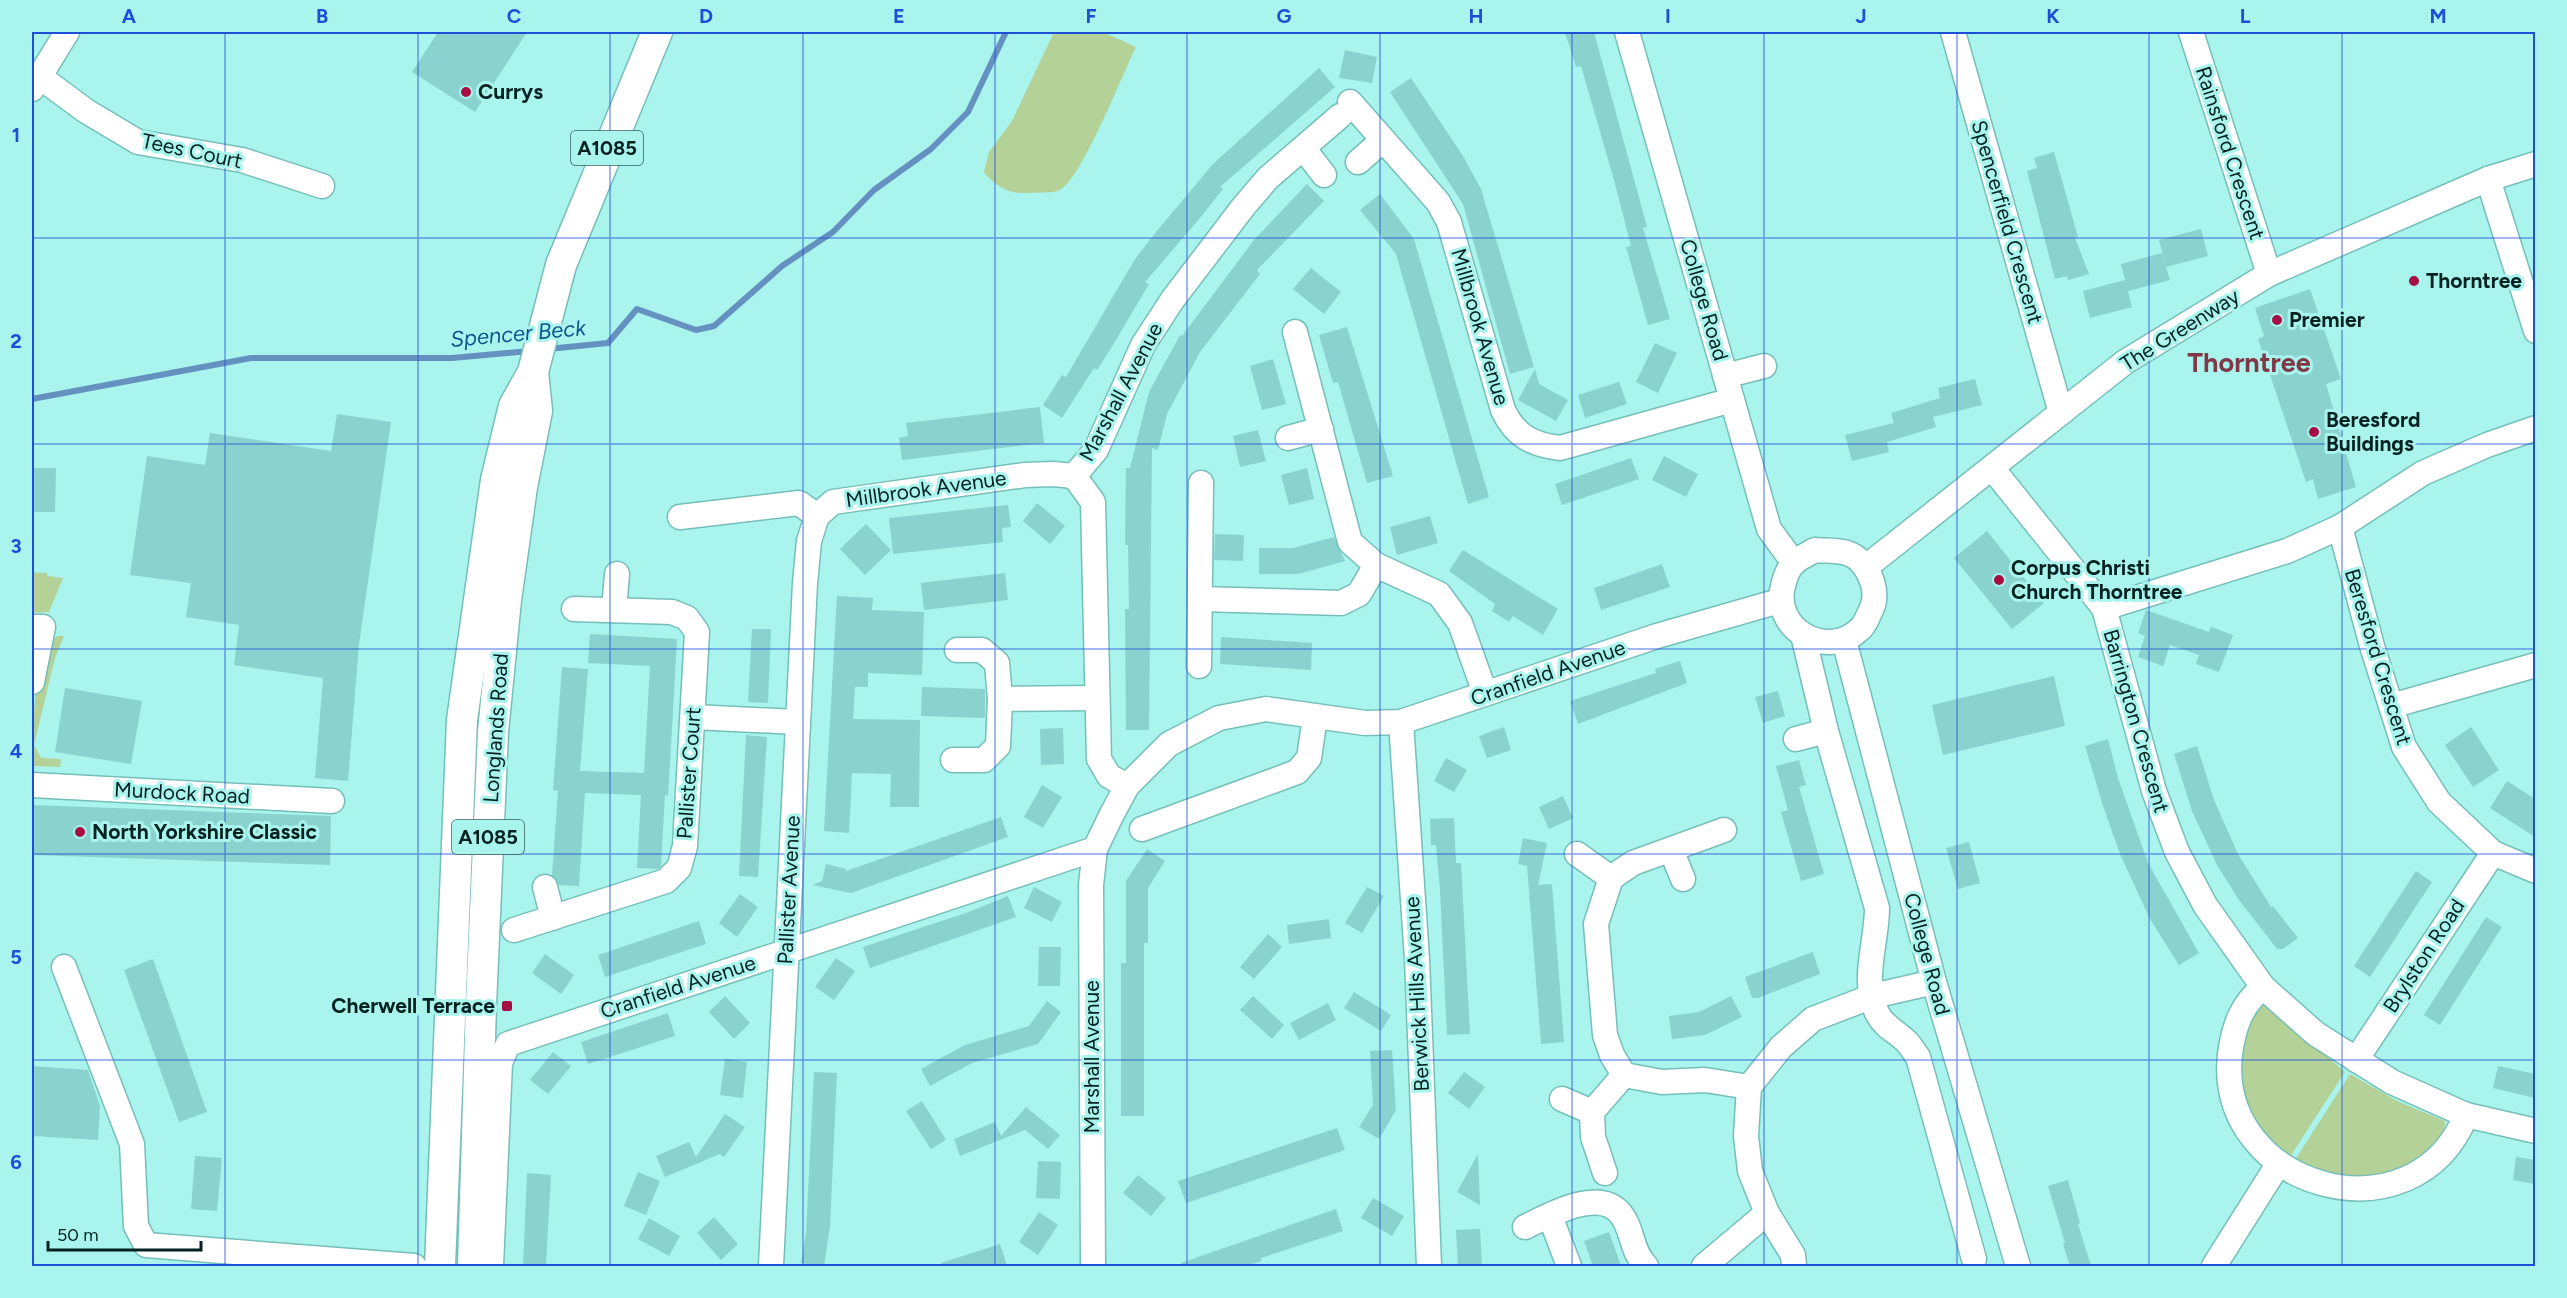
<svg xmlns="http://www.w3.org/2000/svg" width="2567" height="1298" viewBox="0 0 2567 1298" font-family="Figtree,sans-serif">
<rect width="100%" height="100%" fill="#aaf4ee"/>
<g fill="#b4d297">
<path d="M1054 32H1103L1136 47C1122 75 1082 178 1060 190 1051 194 1037 192 1027 193 1009 194 996 187 984 172L989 152 1012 121Z"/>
<polygon points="32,572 47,573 47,576 63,578 49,612 32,613"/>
<path d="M58 636H64L55 658 34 745 41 758 61 759 60 767 32 766C32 741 33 646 58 636Z"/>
<polygon points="2267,1004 2345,1072 2288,1160 2265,1141 2247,1112 2238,1041 2260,1005"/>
<path d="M2350 1074 2397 1101 2445 1121C2446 1154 2380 1183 2351 1179 2332 1176 2312 1168 2293 1163Z"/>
</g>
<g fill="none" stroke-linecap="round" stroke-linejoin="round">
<g stroke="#6491bf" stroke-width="6">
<polyline points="548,349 608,343 637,309 696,330 714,326 782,266 833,232 874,190 931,149 968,112 1006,32"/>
<polyline points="32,399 251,358 452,358 529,351"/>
</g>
</g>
<g fill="#89d2cd">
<polygon points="438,32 527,32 475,112 412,72"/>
<polygon points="1565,32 1594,32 1647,227 1643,228 1670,319 1648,325 1626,247 1631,246 1614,180 1581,66 1576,67"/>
<polygon points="1345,50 1377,57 1372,83 1339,78"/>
<polygon points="1319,68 1335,87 1220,187 1223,189 1200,218 1145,282 1149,284 1110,350 1097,370 1094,368 1062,418 1043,405 1062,375 1066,377 1135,259 1156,232 1213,164"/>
<polygon points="1411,78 1463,156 1481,189 1534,367 1510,374 1463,204 1390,92"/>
<polygon points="2054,152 2078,237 2075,238 2089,274 2068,280 2067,276 2055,279 2027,171 2037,168 2034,158"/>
<polygon points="1307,184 1324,201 1257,270 1260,274 1200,352 1167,414 1158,450 1152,448 1149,730 1126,730 1125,609 1129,609 1128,545 1125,545 1126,468 1130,468 1149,392 1180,335 1182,336 1254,240"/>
<polygon points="1380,194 1414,239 1489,497 1468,504 1396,254 1360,210"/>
<polygon points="2201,229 2208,256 2166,267 2159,240"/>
<polygon points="2162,253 2170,280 2128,291 2132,307 2090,318 2083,291 2125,280 2121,264"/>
<polygon points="1311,268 1341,292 1324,314 1293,289"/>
<polygon points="2310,289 2341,379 2326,384 2356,487 2318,499 2313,479 2306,482 2258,339 2264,336 2255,308"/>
<polygon points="1347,327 1393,476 1367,483 1338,382 1333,383 1319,335"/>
<polygon points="1655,343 1677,353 1658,393 1636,382"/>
<polygon points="1273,359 1286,404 1262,410 1250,366"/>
<polygon points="1535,369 1539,384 1568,400 1556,421 1518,400"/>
<polygon points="1975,379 1982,405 1933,417 1936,427 1887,442 1889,452 1852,461 1845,435 1894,423 1891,413 1940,398 1938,388"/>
<polygon points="1619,382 1627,404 1585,418 1578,395"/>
<polygon points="1040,407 1044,443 902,460 899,438 908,436 906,423"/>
<polygon points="337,414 391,422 359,644 348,781 315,778 323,678 234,665 239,625 186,617 191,583 130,575 147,456 205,465 210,433 331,451"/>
<polygon points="1258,430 1266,461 1240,467 1233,436"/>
<polygon points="1664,456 1698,474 1686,497 1652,480"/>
<polygon points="1631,458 1639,479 1562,505 1555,484"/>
<polygon points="34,468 56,468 55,512 34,512"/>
<polygon points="1307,468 1314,499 1289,505 1281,475"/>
<polygon points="1037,503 1065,526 1050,544 1023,521"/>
<polygon points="1008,505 1011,527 1002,528 1003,542 893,554 889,518"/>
<polygon points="1430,516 1438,543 1397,555 1390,527"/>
<polygon points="866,524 891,550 865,575 840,549"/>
<polygon points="1987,531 2044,603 2012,629 1954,558"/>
<polygon points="1215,534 1244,535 1243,561 1214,560"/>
<polygon points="1334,537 1345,561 1298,574 1259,574 1259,548 1293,548"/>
<polygon points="1463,550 1558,609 1543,635 1513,616 1509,622 1492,611 1495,604 1449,571"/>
<polygon points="1662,564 1670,587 1601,610 1594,588"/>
<polygon points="1005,573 1008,600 924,610 921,583"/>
<polygon points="837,596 873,598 872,610 924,612 922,675 868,673 868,687 855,687 853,719 920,720 919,807 890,807 891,774 852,773 849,833 824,831"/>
<polygon points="2146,610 2209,632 2211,627 2233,635 2219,672 2196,664 2199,655 2170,645 2163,666 2138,657 2145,636 2138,633"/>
<polygon points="752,629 771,629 768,703 748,702"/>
<polygon points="590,634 677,639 670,764 668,796 665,795 661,866 658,869 637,868 641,795 585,793 579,886 559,885 552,875 558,791 553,790 562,667 588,669 580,771 644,773 650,666 588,663"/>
<polygon points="1221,637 1312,643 1311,670 1220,664"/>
<polygon points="1680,661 1687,683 1578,724 1570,701 1656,673 1655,669"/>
<polygon points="2054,676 2065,726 1943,755 1932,705"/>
<polygon points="922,687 985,689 985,718 921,716"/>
<polygon points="65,688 142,701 131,764 55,752"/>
<polygon points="1778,691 1785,716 1763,723 1755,697"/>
<polygon points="1504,727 1511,750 1487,758 1479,736"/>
<polygon points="2471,727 2499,770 2473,787 2445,745"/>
<polygon points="1063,728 1064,764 1041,765 1040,729"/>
<polygon points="746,735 767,737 758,877 739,876"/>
<polygon points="2108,739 2118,778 2148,863 2199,953 2179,965 2150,919 2120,854 2104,809 2085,746"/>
<polygon points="2197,746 2214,800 2238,854 2271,907 2273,906 2298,938 2283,949 2277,949 2239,900 2217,865 2192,811 2174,754"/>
<polygon points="1446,758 1467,770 1454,792 1434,781"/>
<polygon points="1799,760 1806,785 1799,787 1824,874 1801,881 1781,812 1788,810 1776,766"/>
<polygon points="2507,781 2535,799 2535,837 2490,808"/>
<polygon points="1042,785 1062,797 1043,828 1024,817"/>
<polygon points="1563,796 1573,818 1549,829 1539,807"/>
<polygon points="32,805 331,816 330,865 32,855"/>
<polygon points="1001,817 1008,837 851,893 812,885 822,881 826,864 846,869 846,871"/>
<polygon points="1454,818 1456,863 1461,863 1470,1034 1447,1035 1440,890 1436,845 1431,845 1430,819"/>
<polygon points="1523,838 1547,843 1538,885 1552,884 1564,1042 1541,1044 1527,866 1518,864"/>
<polygon points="1969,842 1980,883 1958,889 1946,848"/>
<polygon points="1147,849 1165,861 1148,888 1148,943 1144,943 1144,1116 1121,1116 1121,963 1126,963 1126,881"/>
<polygon points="2416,871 2432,882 2370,977 2354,966"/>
<polygon points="1034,887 1062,902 1052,922 1024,908"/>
<polygon points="1367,887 1384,896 1362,933 1345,923"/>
<polygon points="740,894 758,907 737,937 719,923"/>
<polygon points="1008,896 1016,917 870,968 863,947 966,913"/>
<polygon points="2486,917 2502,927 2440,1025 2424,1015"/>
<polygon points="1329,919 1331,938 1289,944 1287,925"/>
<polygon points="699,921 706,944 605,977 598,955"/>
<polygon points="1268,934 1282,947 1254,979 1240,967"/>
<polygon points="1039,947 1061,947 1060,986 1038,986"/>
<polygon points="1813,952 1820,974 1758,998 1752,998 1745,977"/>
<polygon points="545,954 574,975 561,994 532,973"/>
<polygon points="836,958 855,971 834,1000 815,987"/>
<polygon points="153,959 207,1112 179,1122 124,970"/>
<polygon points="1354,992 1391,1015 1381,1031 1344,1008"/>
<polygon points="725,996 750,1023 734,1039 709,1012"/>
<polygon points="1253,996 1284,1025 1272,1039 1240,1010"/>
<polygon points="1731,996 1742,1017 1705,1035 1672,1039 1669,1016 1699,1012"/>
<polygon points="1047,1001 1061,1012 1038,1044 972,1063 930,1086 921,1069 965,1045 1029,1026"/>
<polygon points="1328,1003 1336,1020 1299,1040 1290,1023"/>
<polygon points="668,1013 675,1036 588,1064 581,1042"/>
<polygon points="1392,1050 1396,1110 1379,1139 1359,1127 1373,1105 1370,1051"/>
<polygon points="553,1052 571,1066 548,1094 530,1080"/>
<polygon points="725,1059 747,1062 743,1098 720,1095"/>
<polygon points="32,1066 88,1070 100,1106 98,1140 32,1136"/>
<polygon points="2498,1066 2535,1074 2535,1098 2493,1088"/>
<polygon points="814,1072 837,1073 830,1226 824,1266 801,1263 806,1233"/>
<polygon points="1464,1072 1485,1087 1469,1109 1448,1093"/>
<polygon points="922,1101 946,1140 931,1149 906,1111"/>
<polygon points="1026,1107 1060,1135 1048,1149 1025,1130 960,1156 954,1139 995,1122 1001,1136"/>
<polygon points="725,1114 745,1127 724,1157 720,1154 665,1177 656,1156 689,1142 696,1157"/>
<polygon points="1337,1128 1345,1150 1186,1203 1178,1181"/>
<polygon points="1478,1154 1480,1205 1457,1192"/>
<polygon points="195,1156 222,1158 217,1211 191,1209"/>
<polygon points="2516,1157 2535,1160 2535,1184 2513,1180"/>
<polygon points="1038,1161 1061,1162 1060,1199 1036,1198"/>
<polygon points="638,1172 660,1181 646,1215 624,1206"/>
<polygon points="527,1173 551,1175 546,1266 523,1266"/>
<polygon points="1138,1175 1166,1198 1151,1216 1123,1193"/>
<polygon points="2068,1180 2080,1223 2078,1224 2091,1266 2070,1266 2063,1244 2065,1243 2048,1186"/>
<polygon points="1373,1198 1404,1216 1392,1236 1361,1218"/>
<polygon points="1336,1209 1343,1231 1261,1258 1262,1261 1245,1266 1182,1266 1181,1263"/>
<polygon points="1039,1212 1058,1225 1038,1255 1019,1242"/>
<polygon points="714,1217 738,1244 721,1260 697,1233"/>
<polygon points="649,1218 680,1236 669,1256 638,1239"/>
<polygon points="1480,1229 1482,1266 1458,1266 1456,1230"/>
<polygon points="1609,1232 1621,1266 1593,1266 1584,1241"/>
<polygon points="1000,1244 1007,1266 942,1266 941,1263"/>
</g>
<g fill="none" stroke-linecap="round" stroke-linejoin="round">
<g stroke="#76bfb9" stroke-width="27">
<g id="minor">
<polyline points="1627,32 1769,529 1794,563"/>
<polyline points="1953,32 2061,413"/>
<polyline points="2191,32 2269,274"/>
<polyline points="40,77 86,111 138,142 242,160 322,186"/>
<polyline points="32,89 67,32"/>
<path d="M1350 102 1438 202 1449 222 1503 410C1515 436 1533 445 1560 448L1732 400"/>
<polyline points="1304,149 1324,175"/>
<polyline points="1358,162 1383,140"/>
<polyline points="2488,179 2536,331"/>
<polyline points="1295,332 1350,542 1376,565 1439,594 1460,623 1485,693"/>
<polyline points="1725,376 1764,366"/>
<polyline points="1288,438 1321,429"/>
<polyline points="1992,468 2104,608 2154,791 2177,852 2205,905 2263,987 2316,1034 2392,1082 2466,1115 2536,1131"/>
<polyline points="680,517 799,503 817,516 833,502 1025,475 1053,474 1074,476"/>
<polyline points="2340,527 2372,646 2404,747 2439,802 2493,853 2536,871"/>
<path d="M1815 550C1825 551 1837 550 1847 553 1867 559 1881 591 1871 610 1868 616 1865 625 1860 629 1827 661 1772 629 1783 586 1785 577 1788 568 1795 562 1801 557 1808 554 1815 550Z"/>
<polyline points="1866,567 2125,362 2269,274 2488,179 2536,164"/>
<polyline points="1200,599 1341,603 1359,594 1376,565"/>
<polyline points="2104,608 2287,551 2340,527 2423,473 2487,445 2536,428"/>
<polyline points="614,610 617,574"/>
<polyline points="32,627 43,627 32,682"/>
<path d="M1803 635 1826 731 1877 908C1877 943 1861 979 1877 1013 1884 1027 1897 1032 1907 1042 1911 1046 1914 1052 1918 1057L1974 1259"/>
<polyline points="1844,640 1934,982 2018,1266"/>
<polyline points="1199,666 1201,483"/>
<polyline points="1000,699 1096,698"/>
<polyline points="2391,706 2536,665"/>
<polyline points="694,717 797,722"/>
<polyline points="1401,722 1417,959 1429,1266"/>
<polyline points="1796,739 1826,731"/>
<polyline points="953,760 984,760 998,746 1000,699 997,663 982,650 957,650"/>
<polyline points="32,785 332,801"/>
<polyline points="1127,786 1109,776 1099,759 1093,502 1074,476 1096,450 1143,345 1173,299 1244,206 1268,178 1340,116"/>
<polyline points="1142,829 1297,772 1309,758 1315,717"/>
<polyline points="1724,830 1633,863 1611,878 1596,924 1605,1035 1612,1055 1624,1075 1662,1082 1705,1080 1749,1087"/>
<polyline points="1671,850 1683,879"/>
<polyline points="1577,854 1611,878"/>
<polyline points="545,887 553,918"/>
<polyline points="514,930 666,881 679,868 685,846 697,632 687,618 672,612 574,609"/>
<polyline points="64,967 132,1144 136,1226 146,1245 414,1266"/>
<path d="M2263 987C2241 1005 2234 1026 2230 1054 2215 1188 2414 1245 2466 1115"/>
<polyline points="2356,1060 2493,853"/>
<polyline points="1562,1099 1592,1112"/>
<polyline points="1605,1173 1593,1137 1592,1112 1624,1075"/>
<polyline points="1550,1216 1569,1266"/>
<path d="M1525 1227C1548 1216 1598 1187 1620 1213 1633 1228 1631 1252 1646 1266"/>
<polyline points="491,1266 500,1063 508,1044 1095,849"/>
<polyline points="771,1266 805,583 809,541 817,516"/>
<polyline points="1093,1266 1091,885 1095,849 1112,814 1127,786 1169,744 1219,718 1266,709 1365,723 1401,722 1657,636 1779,601"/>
<polyline points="1704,1266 1767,1213"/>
<polyline points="1794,1266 1793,1255 1767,1213 1750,1171 1746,1136 1749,1087 1781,1047 1813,1019 1873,996 1934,982"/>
<polyline points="2214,1266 2279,1163"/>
</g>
</g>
<g stroke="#76bfb9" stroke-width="33">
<g id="major">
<polyline points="440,1266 462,720 496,480 514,406 533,372 561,265 657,32"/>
<polyline points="473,1266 481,1005 493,732 506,600 522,487 537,411 533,372"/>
</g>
</g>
<use href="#minor" stroke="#fff" stroke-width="24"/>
<use href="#major" stroke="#fff" stroke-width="30"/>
</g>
<path fill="none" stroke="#1d4ed8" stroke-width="1.5" stroke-opacity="0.55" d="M225 32V1266M418 32V1266M610 32V1266M803 32V1266M995 32V1266M1187 32V1266M1380 32V1266M1572 32V1266M1764 32V1266M1957 32V1266M2149 32V1266M2342 32V1266M32 238H2536M32 444H2536M32 649H2536M32 854H2536M32 1060H2536"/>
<g fill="#a60e43" stroke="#aaf4ee" stroke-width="2">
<circle cx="466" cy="92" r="6"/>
<circle cx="2414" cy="281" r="6"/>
<circle cx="2277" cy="320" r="6"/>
<circle cx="2314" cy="432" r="6"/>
<circle cx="1999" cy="580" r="6"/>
<circle cx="80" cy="832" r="6"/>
<rect x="501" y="1000" width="12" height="12" rx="3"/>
</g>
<g text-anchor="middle" stroke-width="6" stroke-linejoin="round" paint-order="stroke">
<g fill="#aaf4ee" stroke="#35615e" stroke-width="1.5">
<rect x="571" y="131" width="72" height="34" rx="4.5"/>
<rect x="452" y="820" width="72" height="34" rx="4.5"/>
</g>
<g font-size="20" font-weight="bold" fill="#032221">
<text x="607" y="155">A1085</text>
<text x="488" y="844">A1085</text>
</g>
<g font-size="21" font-weight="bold" fill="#032221" stroke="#aaf4ee" text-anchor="start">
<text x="478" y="99">Currys</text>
<text x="2426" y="288">Thorntree</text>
<text x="2289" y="327">Premier</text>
<text x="2326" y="427">Beresford<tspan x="2326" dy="24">Buildings</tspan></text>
<text x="2011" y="575">Corpus Christi<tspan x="2011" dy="24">Church Thorntree</tspan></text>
<text x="92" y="839">North Yorkshire Classic</text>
<text x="495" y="1013" text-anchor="end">Cherwell Terrace</text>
</g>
<g font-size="21" fill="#032221" stroke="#aaf4ee">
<text transform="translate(192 151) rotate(12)" y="7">Tees Court</text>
<text transform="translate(2230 153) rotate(72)" y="7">Rainsford Crescent</text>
<text transform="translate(2007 222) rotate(74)" y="7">Spencerfield Crescent</text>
<text transform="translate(1704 300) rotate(74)" y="7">College Road</text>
<text transform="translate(1480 327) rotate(74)" y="7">Millbrook Avenue</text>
<text transform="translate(2180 330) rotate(-32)" y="7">The Greenway</text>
<text transform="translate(1121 392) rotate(-62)" y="7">Marshall Avenue</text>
<text transform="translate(926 489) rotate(-8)" y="7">Millbrook Avenue</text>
<text transform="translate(2378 657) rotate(73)" y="7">Beresford Crescent</text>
<text transform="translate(1548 673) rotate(-19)" y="7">Cranfield Avenue</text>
<text transform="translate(2136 721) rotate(74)" y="7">Barrington Crescent</text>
<text transform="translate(496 728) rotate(-86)" y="7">Longlands Road</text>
<text transform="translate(689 773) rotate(-86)" y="7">Pallister Court</text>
<text transform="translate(182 793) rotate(3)" y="7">Murdock Road</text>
<text transform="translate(789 890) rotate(-87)" y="7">Pallister Avenue</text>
<text transform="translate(1927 954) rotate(75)" y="7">College Road</text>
<text transform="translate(2424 956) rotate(-57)" y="7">Brylston Road</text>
<text transform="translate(678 987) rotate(-18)" y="7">Cranfield Avenue</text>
<text transform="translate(1417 994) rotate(-93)" y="7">Berwick Hills Avenue</text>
<text transform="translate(1092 1057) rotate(-90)" y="7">Marshall Avenue</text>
</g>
<g font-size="22" font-style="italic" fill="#0d548e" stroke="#aaf4ee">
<text transform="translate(518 333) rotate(-5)" y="8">Spencer Beck</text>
</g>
<g font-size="27" font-weight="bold" fill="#803846" stroke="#aaf4ee">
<text x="2249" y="372">Thorntree</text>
</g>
</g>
<rect width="2567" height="1298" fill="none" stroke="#aaf4ee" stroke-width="66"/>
<path d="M48 1241v9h153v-9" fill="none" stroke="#032221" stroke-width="3"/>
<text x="57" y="1241" font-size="18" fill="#032221" stroke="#aaf4ee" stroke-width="4.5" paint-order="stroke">50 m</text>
<rect x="33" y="33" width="2501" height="1232" fill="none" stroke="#1d4ed8" stroke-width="2"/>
<g font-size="20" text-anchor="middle" font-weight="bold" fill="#1d4ed8">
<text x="129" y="23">A</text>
<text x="322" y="23">B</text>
<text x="514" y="23">C</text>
<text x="706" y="23">D</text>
<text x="899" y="23">E</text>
<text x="1091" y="23">F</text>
<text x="1284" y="23">G</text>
<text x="1476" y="23">H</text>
<text x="1668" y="23">I</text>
<text x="1861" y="23">J</text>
<text x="2053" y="23">K</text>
<text x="2245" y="23">L</text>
<text x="2438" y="23">M</text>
<text x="16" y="142">1</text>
<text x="16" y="348">2</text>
<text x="16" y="553">3</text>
<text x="16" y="758">4</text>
<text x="16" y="964">5</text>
<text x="16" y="1169">6</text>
</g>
</svg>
